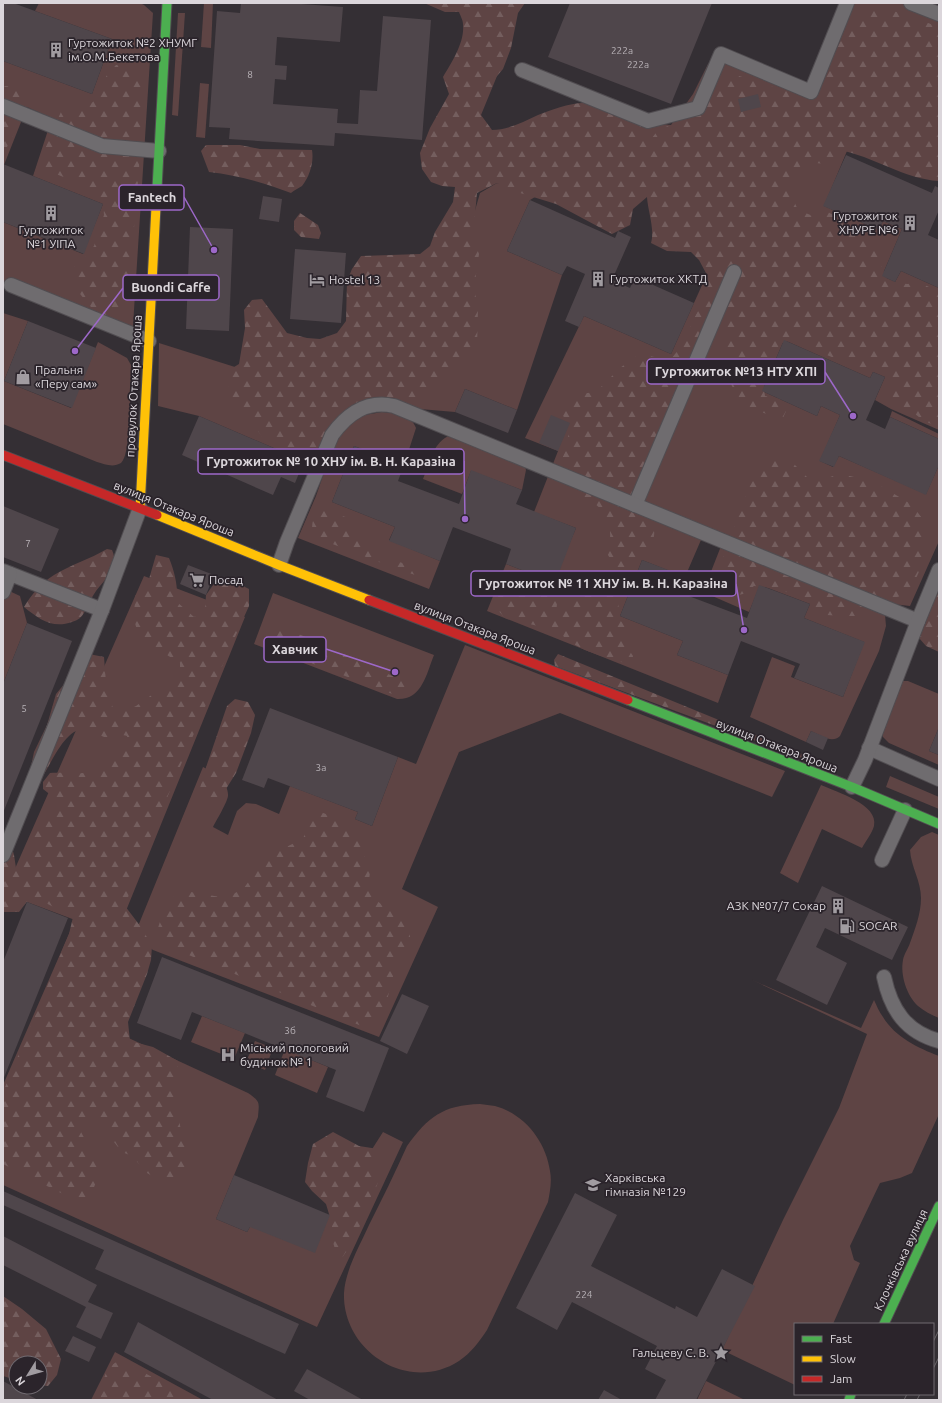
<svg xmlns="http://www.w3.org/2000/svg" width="942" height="1403" viewBox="0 0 942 1403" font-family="Ubuntu,sans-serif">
<defs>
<pattern id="forest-firs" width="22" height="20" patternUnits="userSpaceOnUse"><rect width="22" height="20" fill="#5e4444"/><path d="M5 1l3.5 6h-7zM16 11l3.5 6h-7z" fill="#745e5e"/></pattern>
</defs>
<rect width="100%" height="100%" fill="#342f34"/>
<g fill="#5e4444">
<polygon points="39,3 140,3 144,5 153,13 133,326 128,328 3,282 3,222 83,254 103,204 33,176 52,118 27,107 4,165 3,164 3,61 92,94 112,39 35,11"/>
<polygon points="204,3 213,3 211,48 201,47"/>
<path d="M847 3H902L939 18V162L857 127 824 206 879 230 883 221 902 229 882 276 895 282 901 271 939 288V430L891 409 875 400 885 377 873 372 870 378 784 340 762 391 817 416 821 406 840 415 820 461 833 467 839 456 926 494 939 465V541L910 606 884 603 886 626 879 651 840 736C832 744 820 735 811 731L806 742 750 717 772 657 795 666 791 677 843 697 864 642 804 618 810 604 760 585 749 612 703 592 723 541 704 533 685 577 642 560 620 616 683 641 677 655 728 675 718 703 487 611 506 564 553 582 576 528 534 512 558 451 525 438 584 316 671 354 725 234 632 187 643 122 671 125 693 94 708 64 721 54 811 92Z"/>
<polygon points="178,13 185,13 178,116 172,115"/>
<polygon points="200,83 209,84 205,138 196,137"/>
<polygon points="497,183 535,197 530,200 507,251 562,275 517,410 465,389 455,412 408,408 402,405 463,252 480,193"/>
<path d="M3 313 28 321 4 381 71 408 98 342 127 358 131 365C130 381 132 455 121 463 113 468 104 464 97 462L3 424Z"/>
<polygon points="159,343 235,367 319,451 304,461 199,416 158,406"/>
<polygon points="892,411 939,434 939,439 890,417"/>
<path d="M382 412C395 413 411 414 416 428L404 465 354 446 332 502 395 527 389 540 440 561 429 589 298 538 316 496 336 438 359 416Z"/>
<path d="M451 435 524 465 526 470 522 490 471 471 462 494 423 479C430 463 433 441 451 435Z"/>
<path d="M144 576 215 603 245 617 83 1017 248 1093C261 1102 259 1102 258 1117L216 1219 247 1232 250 1227 330 1215 383 1132 403 1142 317 1327 3 1185V1085L75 920 27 902 6 889Z"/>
<polygon points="3,588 20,596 27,623 3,684"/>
<path d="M273 593 434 655C426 675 422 700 397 699L254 644Z"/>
<path d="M465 645 785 771 772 797 560 713 459 752 402 889 438 907 379 1037 153 950 134 936 203 767C214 773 229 782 228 796 227 803 216 821 213 827L228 835 237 811 246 803 256 804 279 814 290 786 358 812 355 819 372 826 398 757 416 764Z"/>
<polygon points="903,681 908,681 939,694 939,727 929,751 939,755 939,765 889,743 883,737 882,730 900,683"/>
<polygon points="890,776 939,797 939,809 886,787"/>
<path d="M821 785C836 792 879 804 874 826 872 833 866 841 862 848L822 829 798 883 780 873Z"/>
<path d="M932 832 939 835V1018C931 1015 924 1011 918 1006 907 996 900 975 903 960 904 954 908 949 910 943 915 929 921 914 921 898 921 881 911 867 910 850L921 837Z"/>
<path d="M750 979 861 1028 874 1000C877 1006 879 1012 883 1017 895 1037 918 1048 939 1056V1114L912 1173 900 1178 880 1183 850 1246 854 1260 860 1263 833 1324H795V1385L722 1350 783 1220 839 1108 867 1034Z"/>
<polygon points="202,1016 245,1033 234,1059 191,1042"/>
<polygon points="255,1041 273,1048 265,1070 246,1062"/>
<polygon points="285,1049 328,1067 317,1093 275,1075"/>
<path d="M480 1104C485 1105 490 1105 495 1106 525 1114 546 1142 550 1171 552 1181 550 1192 548 1202L487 1330C479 1342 471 1353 459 1361 408 1394 342 1351 344 1293 345 1271 360 1245 369 1225 382 1199 395 1173 407 1146 428 1117 443 1105 480 1104Z"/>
<polygon points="115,1352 203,1400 91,1400"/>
<polygon points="706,1381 745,1400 697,1400"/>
</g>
<g fill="url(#forest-firs)">
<path d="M424 3H525L518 13 511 48 503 69 497 76 481 115 492 130C508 130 523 122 538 115 550 110 573 102 585 103 605 105 624 115 643 122L648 143 659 129 675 124 702 113 716 88 725 78 736 75 779 89 802 95 819 92 825 85 827 65 839 40 852 20 873 6 901 13 939 27V181C904 179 873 156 839 150L835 157 828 164C822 164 814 162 809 163 785 168 790 194 798 210L813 216 825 210 855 229 865 236 873 243 886 278 895 282 907 284 916 283 927 286 939 292V427L924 421 910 410 900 405 891 395 886 372C877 367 869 369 859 367 837 360 814 350 794 339L780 344C773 359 761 378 765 396L780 399 787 409 782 420C772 416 760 412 750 407 724 390 727 363 727 336L719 327 705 330 633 498C638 504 644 509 648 515 664 537 646 556 630 571L616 568 608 555C618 502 592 507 559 480L558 468 567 447 570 421 560 414 569 400 579 394 596 392 620 368 639 354 670 360 681 347 693 320 706 297 707 275 699 260 691 252 667 251 651 243C655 229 648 212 647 197L633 209 630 225 612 234 556 204 507 189 497 183 477 193 473 236 479 254 474 288 478 308 477 348 429 394 402 405 371 400 319 451 307 455 263 438 242 409 231 398 226 372 239 364 245 328 244 310 252 300 262 299 287 333 307 338 320 339 337 333 346 321 347 281 352 269 361 256 420 254 430 246 435 232 453 202 455 187 442 186 431 182 422 169 420 153 430 128 449 94 443 77C452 62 465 42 463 24 463 20 460 15 459 12H445Z"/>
<polygon points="116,65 125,65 141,73 144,81 142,94 139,170 127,308 121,314 102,316 90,306 76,289 70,270 83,260 94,246 104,215 103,204 100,198 86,186 56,174 45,167 43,155 49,138 61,112 81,107 93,102 107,75"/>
<path d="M5 86 14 87 23 95C24 113 13 139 3 153V88Z"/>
<path d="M206 145H240L260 149 312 150C314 162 310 176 302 186 299 188 294 190 291 193 265 183 237 175 209 172L201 151Z"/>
<polygon points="300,213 318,225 321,233 319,239 301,237 294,230 294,221"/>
<polygon points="778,457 794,464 807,477 822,480 833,476 850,476 874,482 911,504 922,518 925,554 922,565 909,594 893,598 877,598 861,613 855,616 843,616 827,615 802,598 784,591 765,587 754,586 743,594 733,596 724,588 718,576 725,549 735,525 749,487 762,465 769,458"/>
<path d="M321 510 349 518C352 524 360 543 363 546 376 560 403 559 420 571L418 576 392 567 317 538 312 528 313 517Z"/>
<path d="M107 549 112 550C120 567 105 579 96 591 90 599 87 611 80 618 78 620 74 621 72 622 52 629 39 619 24 607 31 595 42 582 54 575 70 565 90 559 107 549Z"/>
<path d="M156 555 169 558C175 573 178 586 177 602L194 617 205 611 206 595 218 578 229 579 249 589V606L226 657 141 860 125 906 141 927 152 946 151 960 147 974 128 1022 130 1041 153 1047 178 1061V1077L175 1096 181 1131 189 1149 185 1176 166 1184 147 1173 132 1156 122 1152 102 1127 89 1117 83 1120 81 1132 101 1170 92 1192 85 1200 61 1193 3 1164V1092L69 934 73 917 38 899H29L19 912H3V833L7 829 14 855 16 868 23 867 32 849 30 836 40 821 54 810 52 796 43 789V782L50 773C65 772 88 776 102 769 112 765 120 754 128 746L127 736C117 733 117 738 109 738 102 738 94 730 86 729 66 727 53 760 44 774L30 771 34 752 47 725 56 694 89 654 104 657 106 683 115 716 136 706 153 694 165 692 176 686 180 675V663L139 638 134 619 135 596 149 579Z"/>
<path d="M516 572 558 590 556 616 572 603 589 582 597 579 611 578C621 591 617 605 620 620L625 625 629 650 633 656 632 662 625 664 618 660 601 656 585 650 566 640 562 634 551 626V624L542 627 505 618 495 607 502 584 507 574Z"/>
<polygon points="939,587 939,652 926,646 919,638 919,628"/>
<polygon points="272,627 301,635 408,683 404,691 400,695 395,695 269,647 263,638"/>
<polygon points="558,654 814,759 815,763 555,666 554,660"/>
<polygon points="235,699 248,702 255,715 251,733 236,773 221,797 211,799 208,796 199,793 202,779 227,706"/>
<polygon points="315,810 348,822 359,839 370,872 368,889 372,897 389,910 410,924 410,937 394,973 387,1000 376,1025 364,1027 179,951 164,940 158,928 163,912 175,895 185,891 226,898 244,888 267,856 303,839 309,822"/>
<polygon points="333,1132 359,1146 378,1149 373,1168 378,1168 380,1174 377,1185 370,1199 361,1224 346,1252 339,1262 332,1239 332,1224 326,1204 312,1191 305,1182 308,1163 313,1144"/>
<polygon points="3,1296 22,1309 46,1329 61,1359 57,1375 48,1386 40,1385 40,1363 16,1363 16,1380 3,1376"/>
<path d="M121 1360 194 1400H100C104 1382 102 1367 121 1360Z"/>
</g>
<g fill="#4f464b">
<polygon points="3,3 13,3 112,39 92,94 3,61"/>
<polygon points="241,3 288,3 343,7 340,42 277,37 275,65 287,66 286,80 275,79 273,104 338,109 337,123 358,124 360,90 377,91 383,16 431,20 422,140 335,133 334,146 229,139 230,128 209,127 217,11 240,13"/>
<polygon points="570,3 712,3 671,104 548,57"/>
<polygon points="758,94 761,107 741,112 738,99"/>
<polygon points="846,155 932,193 935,186 939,188 939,210 928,235 939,240 939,288 901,271 895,282 882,276 902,229 883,221 879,230 823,206"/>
<polygon points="3,164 103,204 84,254 3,222"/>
<polygon points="263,196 282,199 279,222 259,219"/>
<polygon points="530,200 615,238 618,231 631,237 612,280 630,288 635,277 694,303 671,354 584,316 579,327 565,321 585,274 567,266 562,275 507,251"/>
<polygon points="190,227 233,229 229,331 186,329"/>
<polygon points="295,249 346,253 341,323 290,319"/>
<polygon points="28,321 96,348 72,408 4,381"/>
<polygon points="784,340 870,378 873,372 885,377 866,420 885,429 890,417 939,439 939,465 926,495 839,456 834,467 819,461 840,415 821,406 817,416 762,391"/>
<polygon points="465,389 517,410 508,433 455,412"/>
<polygon points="551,415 570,423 558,451 539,443"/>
<polygon points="199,416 304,461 295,483 281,477 273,495 182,455"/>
<polygon points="354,446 404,465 398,481 459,504 471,470 522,490 516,504 576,528 555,583 506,564 511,549 453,527 440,561 389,541 395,527 332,502"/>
<polygon points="3,506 59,529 41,572 3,557"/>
<polygon points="642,560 692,579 686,595 747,618 759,585 810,604 804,618 865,642 843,697 794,678 800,664 741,641 728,675 677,655 683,641 620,616"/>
<polygon points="188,565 214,575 206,595 180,584"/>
<polygon points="27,623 72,641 3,813 3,684"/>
<polygon points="270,708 398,757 372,826 355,819 358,812 268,778 264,788 242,780"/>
<polygon points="939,727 939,755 929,751"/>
<polygon points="811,731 828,738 823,750 806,742"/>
<polygon points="822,886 908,927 892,960 825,928 816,947 847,963 827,1005 776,980"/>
<polygon points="27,902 68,918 3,1080 3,962"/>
<polygon points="162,957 389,1048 364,1112 326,1097 336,1070 192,1012 181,1040 137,1023"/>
<polygon points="402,994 429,1006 407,1054 380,1041"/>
<polygon points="234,1175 330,1215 315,1253 250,1227 247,1232 216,1219"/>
<polygon points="3,1191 299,1324 285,1354 95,1269 104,1250 3,1205"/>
<polygon points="575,1193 617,1215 591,1266 675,1309 676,1306 697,1317 722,1269 755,1286 696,1400 655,1400 666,1380 645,1369 657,1346 572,1302 557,1330 516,1308"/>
<polygon points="3,1236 97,1285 88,1302 113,1313 101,1339 76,1327 86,1307 3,1265"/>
<polygon points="138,1322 278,1400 213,1400 124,1352"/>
<polygon points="73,1336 96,1347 89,1362 65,1351"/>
<polygon points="307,1369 363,1400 310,1400 294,1391"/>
<polygon points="3,1381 38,1400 3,1400"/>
<polygon points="604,1390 622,1400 598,1400"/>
</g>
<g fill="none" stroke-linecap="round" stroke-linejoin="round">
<g stroke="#514d51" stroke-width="16">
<g id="lane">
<polyline points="911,3 939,14"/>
<polyline points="522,70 648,121 698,108 721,54 811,92 847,3"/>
<polyline points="3,106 102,146 159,151"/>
<polyline points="11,285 149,341"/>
<polyline points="635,505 734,272"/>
<path d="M279 565 287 542 332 435C348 413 367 400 394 406L918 621"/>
<polyline points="3,571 102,610"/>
<polyline points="3,592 10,574"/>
<polyline points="869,748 939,779"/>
<polyline points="852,787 865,760 918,621 939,570"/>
<polyline points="3,855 102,610 140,508"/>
<polyline points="882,860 905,810"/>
<path d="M884 977C891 1010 906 1032 939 1041"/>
</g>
</g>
<g stroke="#514d51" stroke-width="11">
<g id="fast">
<polyline points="156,207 167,3"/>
<polyline points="628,700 852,787 939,824"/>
<polyline points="884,1324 939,1206"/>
<polyline points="849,1400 851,1394"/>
</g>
</g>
<g stroke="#514d51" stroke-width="11">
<g id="slow">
<polyline points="140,508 156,207"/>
<polyline points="157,515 279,565 369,600"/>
</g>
</g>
<g stroke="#514d51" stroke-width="11">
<g id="jam">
<polyline points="3,455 157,515"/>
<polyline points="369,600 628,700"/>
</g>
</g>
<use href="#lane" stroke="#6f6c6f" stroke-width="14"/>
<use href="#fast" stroke="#4caf50" stroke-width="9"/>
<use href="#slow" stroke="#ffc107" stroke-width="9"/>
<use href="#jam" stroke="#c62828" stroke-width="9"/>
<g stroke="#696569" stroke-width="1">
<polyline points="933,1342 939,1330"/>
<polyline points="933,1369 939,1357"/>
<polyline points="904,1400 907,1394"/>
<polyline points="917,1400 920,1394"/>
</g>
</g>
<defs>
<g id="building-bare" transform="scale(1.2)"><path d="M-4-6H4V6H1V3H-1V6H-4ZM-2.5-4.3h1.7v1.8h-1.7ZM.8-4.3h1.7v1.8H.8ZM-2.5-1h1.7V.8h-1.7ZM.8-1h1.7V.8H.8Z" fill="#a19ca1" stroke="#2b242b" stroke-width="2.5" paint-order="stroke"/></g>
<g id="hotel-bare" transform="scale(1.2)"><path d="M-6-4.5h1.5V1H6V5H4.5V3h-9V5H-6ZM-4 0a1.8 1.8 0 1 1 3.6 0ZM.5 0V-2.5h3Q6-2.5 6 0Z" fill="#a19ca1" stroke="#2b242b" stroke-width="2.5" paint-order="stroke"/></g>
<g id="shop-bare" transform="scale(1.2)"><path d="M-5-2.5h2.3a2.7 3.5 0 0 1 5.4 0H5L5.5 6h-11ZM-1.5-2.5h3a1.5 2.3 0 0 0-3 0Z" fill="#a19ca1" stroke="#2b242b" stroke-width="2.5" paint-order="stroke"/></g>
<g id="supermarket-bare" transform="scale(1.2)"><path d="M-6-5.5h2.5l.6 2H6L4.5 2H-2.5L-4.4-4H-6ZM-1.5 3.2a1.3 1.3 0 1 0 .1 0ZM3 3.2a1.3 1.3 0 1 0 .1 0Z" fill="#a19ca1" stroke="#2b242b" stroke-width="2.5" paint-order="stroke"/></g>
<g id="fuel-bare" transform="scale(1.2)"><path d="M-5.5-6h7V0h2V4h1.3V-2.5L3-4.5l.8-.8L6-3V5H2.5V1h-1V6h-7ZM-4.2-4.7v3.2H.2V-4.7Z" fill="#a19ca1" stroke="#2b242b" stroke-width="2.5" paint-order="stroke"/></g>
<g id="hospital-bare" transform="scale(1.2)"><path d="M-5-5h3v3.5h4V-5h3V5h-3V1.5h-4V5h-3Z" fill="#a19ca1" stroke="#2b242b" stroke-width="2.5" paint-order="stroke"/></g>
<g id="school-bare" transform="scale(1.2)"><path d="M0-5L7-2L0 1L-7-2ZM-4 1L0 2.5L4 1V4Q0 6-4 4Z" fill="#a19ca1" stroke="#2b242b" stroke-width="2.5" paint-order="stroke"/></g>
<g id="sight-bare" transform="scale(1.2)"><path d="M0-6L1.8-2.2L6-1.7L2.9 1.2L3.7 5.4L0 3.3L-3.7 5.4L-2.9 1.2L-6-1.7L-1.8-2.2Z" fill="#a19ca1" stroke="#2b242b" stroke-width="2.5" paint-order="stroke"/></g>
</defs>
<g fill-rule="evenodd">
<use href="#building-bare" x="56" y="50"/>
<use href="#building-bare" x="51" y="213"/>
<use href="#building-bare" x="910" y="223"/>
<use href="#building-bare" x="598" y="279"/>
<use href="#hotel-bare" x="317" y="280"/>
<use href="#shop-bare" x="23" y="377"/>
<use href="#supermarket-bare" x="197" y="580"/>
<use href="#building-bare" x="838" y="906"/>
<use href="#fuel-bare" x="847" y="926"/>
<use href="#hospital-bare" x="228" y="1055"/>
<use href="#school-bare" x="593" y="1185"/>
<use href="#sight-bare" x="721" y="1353"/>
</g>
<g text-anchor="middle" stroke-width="3.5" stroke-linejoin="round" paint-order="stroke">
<g font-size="10" fill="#b8b2b7">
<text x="622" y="54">222а</text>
<text x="638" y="68">222а</text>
<text x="250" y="78">8</text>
<text x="28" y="547">7</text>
<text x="24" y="712">5</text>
<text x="321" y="771">3а</text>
<text x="290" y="1034">3б</text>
<text x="584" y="1298">224</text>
</g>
<g font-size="12" fill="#dbd6db" stroke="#2b242b" text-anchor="start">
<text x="68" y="47">Гуртожиток №2 ХНУМГ<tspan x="68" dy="14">ім.О.М.Бекетова</tspan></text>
<text x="898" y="220" text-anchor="end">Гуртожиток<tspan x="898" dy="14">ХНУРЕ №6</tspan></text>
<text x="51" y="234" text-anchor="middle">Гуртожиток<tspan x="51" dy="14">№1 УІПА</tspan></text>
<text x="610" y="283">Гуртожиток ХКТД</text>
<text x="329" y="284">Hostel 13</text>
<text x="35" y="374">Пральня<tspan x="35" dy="14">«Перу сам»</tspan></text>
<text x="209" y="584">Посад</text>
<text x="826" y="910" text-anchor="end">АЗК №07/7 Сокар</text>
<text x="859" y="930">SOCAR</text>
<text x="240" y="1052">Міський пологовий<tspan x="240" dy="14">будинок № 1</tspan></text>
<text x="605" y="1182">Харківська<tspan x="605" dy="14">гімназія №129</tspan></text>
<text x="709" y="1357" text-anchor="end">Гальцеву С. В.</text>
</g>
<g font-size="12" fill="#dbd6db" stroke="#2b242b">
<text transform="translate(134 386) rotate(-87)" y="4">провулок Отакара Яроша</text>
<text transform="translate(174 509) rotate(22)" y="4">вулиця Отакара Яроша</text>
<text transform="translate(475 628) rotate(21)" y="4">вулиця Отакара Яроша</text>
<text transform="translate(777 746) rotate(21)" y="4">вулиця Отакара Яроша</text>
<text transform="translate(901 1260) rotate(-65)" y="4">Клочківська вулиця</text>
</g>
</g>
<path fill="none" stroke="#9d68c9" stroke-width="1.5" d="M214 250L184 197M75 351L123 288M853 416L825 372M465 519L464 461M744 630L736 584M395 672L326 649"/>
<g fill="#9d68c9" stroke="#2b242b" stroke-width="1.5">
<circle cx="214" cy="250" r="4"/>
<circle cx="75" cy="351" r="4"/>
<circle cx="853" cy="416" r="4"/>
<circle cx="465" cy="519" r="4"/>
<circle cx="744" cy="630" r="4"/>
<circle cx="395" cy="672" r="4"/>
</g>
<g fill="#2b242b" stroke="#9d68c9" stroke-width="1.5">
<rect x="119" y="185" width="65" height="25" rx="4"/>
<rect x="123" y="275" width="96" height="25" rx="4"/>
<rect x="647" y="359" width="178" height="25" rx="4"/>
<rect x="198" y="449" width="266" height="25" rx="4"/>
<rect x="471" y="571" width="265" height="25" rx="4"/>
<rect x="264" y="637" width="62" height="25" rx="4"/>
</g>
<g font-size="13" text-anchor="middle" font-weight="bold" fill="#dbd6db">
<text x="152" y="202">Fantech</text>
<text x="171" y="292">Buondi Caffe</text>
<text x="736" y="376">Гуртожиток №13 НТУ ХПІ</text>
<text x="331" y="466">Гуртожиток № 10 ХНУ ім. В. Н. Каразіна</text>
<text x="603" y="588">Гуртожиток № 11 ХНУ ім. В. Н. Каразіна</text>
<text x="295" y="654">Хавчик</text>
</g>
<rect width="942" height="1403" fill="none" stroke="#dbd6db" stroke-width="8"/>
<rect x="794" y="1323" width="140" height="72" fill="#2b242b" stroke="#716b71"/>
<rect x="802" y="1336" width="20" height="6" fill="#4caf50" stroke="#716b71"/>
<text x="830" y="1343" font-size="12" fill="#dbd6db">Fast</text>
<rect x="802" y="1356" width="20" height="6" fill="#ffc107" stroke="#716b71"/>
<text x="830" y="1363" font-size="12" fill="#dbd6db">Slow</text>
<rect x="802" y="1376" width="20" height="6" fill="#c62828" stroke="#716b71"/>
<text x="830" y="1383" font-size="12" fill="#dbd6db">Jam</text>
<g transform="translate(28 1375) rotate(233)"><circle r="19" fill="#2b242b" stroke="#716b71"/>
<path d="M0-3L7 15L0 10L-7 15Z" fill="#a19ca1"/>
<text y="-6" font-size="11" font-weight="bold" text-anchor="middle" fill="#dbd6db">N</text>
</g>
</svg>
